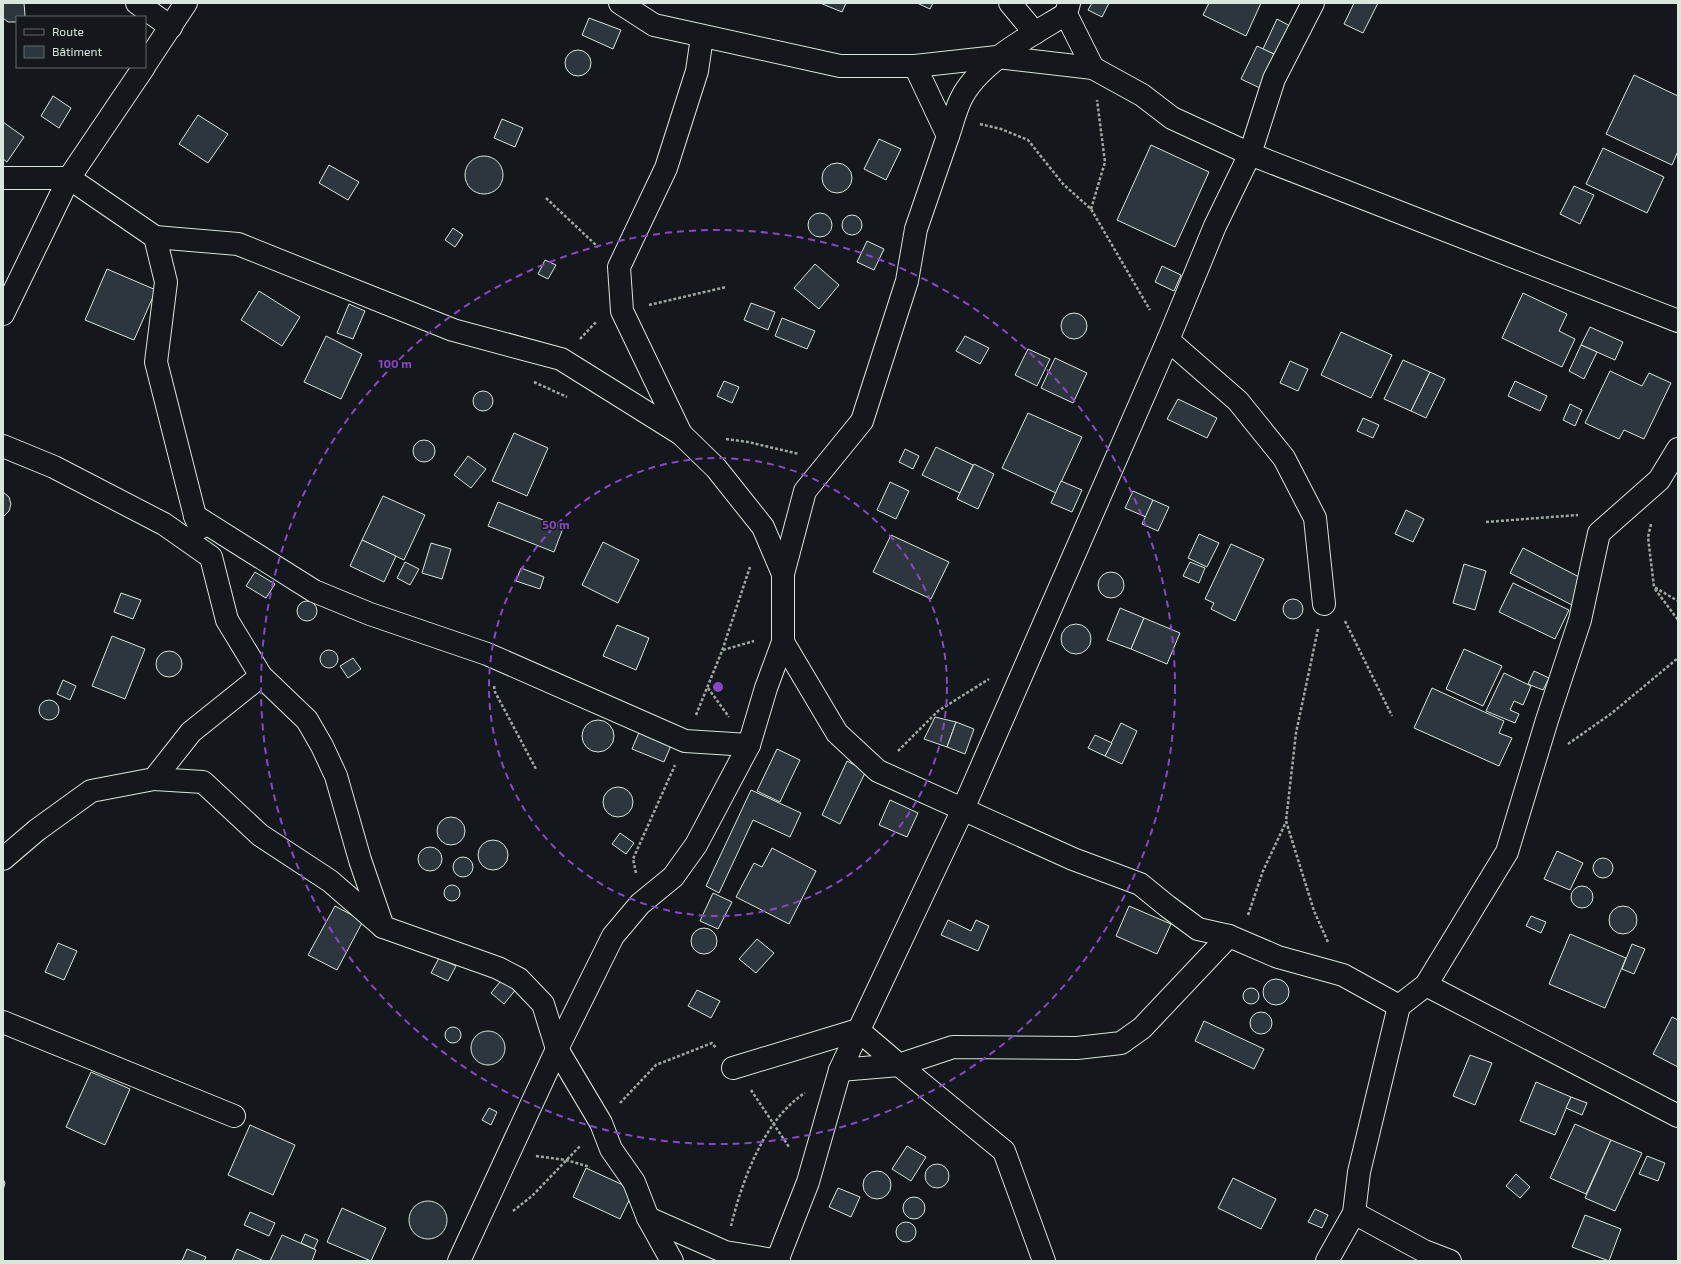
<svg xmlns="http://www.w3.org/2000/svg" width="1681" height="1264" viewBox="0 0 1681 1264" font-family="'Exo 2',sans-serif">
<rect width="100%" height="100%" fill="#14181c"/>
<g fill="#2c363c" stroke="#d8e6dc">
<polygon points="3,3 24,3 25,15 24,17 17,17 17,22 8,22 3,18"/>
<polygon points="820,3 846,3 842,12"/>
<polygon points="917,3 933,3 930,9"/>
<polygon points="1092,3 1109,3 1102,17 1088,10"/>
<polygon points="1209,3 1261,3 1246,36 1203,15"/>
<polygon points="1354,3 1378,3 1363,33 1344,24"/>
<polygon points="589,18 621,30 613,49 582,35"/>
<polygon points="1277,19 1290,26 1276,55 1263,49"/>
<polygon points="1257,46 1276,55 1260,88 1241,79"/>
<circle cx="578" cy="63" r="13"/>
<polygon points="1634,75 1678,96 1678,151 1672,165 1606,134"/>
<polygon points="53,96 71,108 59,128 41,116"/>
<polygon points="198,115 228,134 208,163 179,144"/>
<polygon points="502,119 523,128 515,147 494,138"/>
<polygon points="3,122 24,137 7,162 3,159"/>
<polygon points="879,139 901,149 886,180 864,169"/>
<polygon points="1151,145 1209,172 1175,247 1117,220"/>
<polygon points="1603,148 1664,177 1647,213 1586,184"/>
<circle cx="484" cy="175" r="19"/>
<circle cx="837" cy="178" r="15"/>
<polygon points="329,165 359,182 348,200 319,183"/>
<polygon points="1574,186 1594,195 1580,224 1560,214"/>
<circle cx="820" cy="225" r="12"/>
<circle cx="852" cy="225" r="10"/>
<polygon points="453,228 463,235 455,247 445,240"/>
<polygon points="867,241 884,249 874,270 857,262"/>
<polygon points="545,260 556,265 548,279 538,274"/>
<polygon points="815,264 839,285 819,309 794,288"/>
<polygon points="1162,266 1181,275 1174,291 1155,282"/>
<polygon points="107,269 156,290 134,340 85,320"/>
<polygon points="259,291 300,317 282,346 241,320"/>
<polygon points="1523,293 1567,314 1559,331 1575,339 1562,367 1502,338"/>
<polygon points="751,303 775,312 768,330 744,320"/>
<polygon points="349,304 365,311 353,339 337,333"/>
<circle cx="1074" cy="326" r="13"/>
<polygon points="782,318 815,331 807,349 775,336"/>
<polygon points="1590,327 1623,342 1615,360 1581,345"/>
<polygon points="1341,332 1392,355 1371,398 1321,375"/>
<polygon points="326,336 362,354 341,399 304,382"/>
<polygon points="965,336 989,348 980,364 956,351"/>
<polygon points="1581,345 1597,352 1584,379 1569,371"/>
<polygon points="1028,349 1050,359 1037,386 1015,375"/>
<polygon points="1055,358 1087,373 1073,403 1041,388"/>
<polygon points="1403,360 1430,372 1411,411 1384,399"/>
<polygon points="1290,361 1308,369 1298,391 1280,383"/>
<polygon points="1610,371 1642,386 1649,373 1671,383 1644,439 1624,430 1619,439 1585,423"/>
<polygon points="1430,372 1445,379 1426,418 1411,411"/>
<polygon points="724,381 739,387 732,403 717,396"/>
<polygon points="1515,381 1547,396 1540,411 1508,396"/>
<circle cx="483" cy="401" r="10"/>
<polygon points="1178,399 1217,418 1207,438 1167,419"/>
<polygon points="1570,404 1582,410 1575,426 1563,420"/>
<polygon points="1028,413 1082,437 1056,493 1002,468"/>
<polygon points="1363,418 1379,425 1373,438 1357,431"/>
<polygon points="514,433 548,448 527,496 492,481"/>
<circle cx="424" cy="451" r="11"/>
<polygon points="936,447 973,465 960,493 922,475"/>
<polygon points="905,449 919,456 913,469 899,462"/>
<polygon points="468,456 486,469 471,488 454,475"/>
<polygon points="974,464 994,474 978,509 957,499"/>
<polygon points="1061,481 1082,490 1072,512 1051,503"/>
<polygon points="890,482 909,491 896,519 877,510"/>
<polygon points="1133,491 1153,500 1146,517 1125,508"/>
<polygon points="3,492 9,497 11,504 9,511 3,517"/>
<polygon points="383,496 425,515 404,560 362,540"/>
<polygon points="1153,500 1169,507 1158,531 1142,524"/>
<polygon points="498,502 563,528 554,552 488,526"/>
<polygon points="1406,510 1424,519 1413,542 1395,534"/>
<polygon points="1199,534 1219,543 1207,567 1188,558"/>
<polygon points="891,535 949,562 931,599 873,572"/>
<polygon points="362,540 396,556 384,582 350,566"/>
<polygon points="603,542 639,560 618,603 582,585"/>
<polygon points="431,543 451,549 442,579 422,573"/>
<polygon points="1231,544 1264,559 1235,621 1211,609 1214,603 1205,599"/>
<polygon points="1523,548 1585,580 1572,605 1510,573"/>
<polygon points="405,562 419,569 410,585 397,578"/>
<polygon points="1190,562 1205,568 1199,583 1183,576"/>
<polygon points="1464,564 1486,571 1475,610 1453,603"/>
<polygon points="521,568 544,577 540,589 516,581"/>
<circle cx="1111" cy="585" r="13"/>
<polygon points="255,572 275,584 266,598 246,586"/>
<polygon points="1513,583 1569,610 1555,639 1499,612"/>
<polygon points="121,593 141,600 133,619 114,612"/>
<circle cx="1293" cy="609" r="10"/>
<circle cx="307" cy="611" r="10"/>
<polygon points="1120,608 1144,618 1131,649 1107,640"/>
<polygon points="1144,618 1180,633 1167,664 1131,649"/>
<circle cx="1076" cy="639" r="15"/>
<polygon points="617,625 649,638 636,670 603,656"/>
<polygon points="112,636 145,649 125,699 92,686"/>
<polygon points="1464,649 1502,666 1483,706 1446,689"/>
<circle cx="329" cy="659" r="9"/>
<circle cx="169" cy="664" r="13"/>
<polygon points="353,658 361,669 348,678 340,666"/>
<polygon points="1534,671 1549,678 1543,690 1528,684"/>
<polygon points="1504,673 1531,686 1523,705 1514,701 1510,710 1519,714 1515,723 1486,711"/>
<polygon points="63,680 76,686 70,700 57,694"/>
<polygon points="1432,688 1504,721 1499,733 1512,738 1499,766 1414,728"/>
<circle cx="49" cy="710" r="10"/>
<polygon points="935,717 956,722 947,747 924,739"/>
<circle cx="598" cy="736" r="16"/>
<polygon points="956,722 974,729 965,754 947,747"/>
<polygon points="1121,723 1137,731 1122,764 1105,756"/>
<polygon points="640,730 672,743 664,762 632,749"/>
<polygon points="1095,735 1112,743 1105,756 1088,748"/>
<polygon points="777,749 800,760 780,802 757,791"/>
<polygon points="847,761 866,771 840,824 822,815"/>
<circle cx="618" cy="802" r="15"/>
<polygon points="751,790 801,813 790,837 753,820 719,893 706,886"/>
<polygon points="890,800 918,813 907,837 879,825"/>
<circle cx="451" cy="831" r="14"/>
<polygon points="620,833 634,843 626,854 612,844"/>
<circle cx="493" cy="855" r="15"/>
<circle cx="430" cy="859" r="12"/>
<polygon points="772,848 816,871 789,924 736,897 754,863 762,867"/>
<polygon points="1557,851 1583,863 1570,890 1544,879"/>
<circle cx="463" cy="867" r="10"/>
<circle cx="1603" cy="868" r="10"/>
<circle cx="452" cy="893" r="8"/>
<circle cx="1582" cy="897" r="11"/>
<polygon points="713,893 732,902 718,929 700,921"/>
<circle cx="1623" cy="920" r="14"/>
<polygon points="335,906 363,921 337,970 308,955"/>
<polygon points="1129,906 1171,924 1157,954 1116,936"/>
<polygon points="1531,916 1546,922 1541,933 1526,926"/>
<polygon points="948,920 971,931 976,920 989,926 978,951 941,935"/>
<circle cx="704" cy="941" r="13"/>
<polygon points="1570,934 1626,958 1605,1008 1549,984"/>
<polygon points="757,939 774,953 756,973 739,959"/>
<polygon points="58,943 77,951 64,980 45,972"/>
<polygon points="1632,944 1645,949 1634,974 1622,969"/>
<polygon points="439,958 456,966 448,981 431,973"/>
<polygon points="504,977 517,988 504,1004 491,993"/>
<circle cx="1276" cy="992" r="13"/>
<circle cx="1251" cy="996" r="8"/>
<polygon points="697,990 720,1001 711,1018 688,1006"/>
<circle cx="1261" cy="1023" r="11"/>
<polygon points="1672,1017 1678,1020 1678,1067 1653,1054"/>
<polygon points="1204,1021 1264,1049 1254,1069 1195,1041"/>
<circle cx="453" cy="1035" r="8"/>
<circle cx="488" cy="1048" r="17"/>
<polygon points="1470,1055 1492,1063 1475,1105 1453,1096"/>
<polygon points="91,1072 130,1089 105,1145 66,1127"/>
<polygon points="1536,1082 1571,1097 1555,1135 1520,1121"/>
<polygon points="1571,1097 1587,1103 1582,1115 1566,1108"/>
<polygon points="489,1108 497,1112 491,1125 482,1120"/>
<polygon points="1575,1124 1611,1140 1586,1194 1550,1178"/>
<polygon points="250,1125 295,1145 273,1195 228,1175"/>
<polygon points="1611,1140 1642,1153 1615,1211 1585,1198"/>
<polygon points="907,1146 926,1157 911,1181 892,1169"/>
<polygon points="1647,1156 1665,1163 1658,1181 1639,1174"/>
<circle cx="937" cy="1176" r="12"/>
<polygon points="586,1168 634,1190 620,1219 573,1197"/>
<circle cx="877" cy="1185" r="14"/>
<polygon points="1516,1174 1530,1187 1520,1198 1506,1186"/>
<polygon points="1233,1178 1276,1199 1261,1229 1218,1208"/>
<polygon points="3,1179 5,1183 3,1190"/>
<polygon points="838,1188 860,1197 851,1217 829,1207"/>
<circle cx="914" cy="1208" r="11"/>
<circle cx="428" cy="1220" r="19"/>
<polygon points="342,1208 386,1228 371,1261 327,1242"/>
<polygon points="1315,1209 1328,1215 1322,1228 1308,1222"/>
<polygon points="250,1212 275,1223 269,1236 244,1225"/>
<polygon points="1585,1215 1621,1229 1609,1261 1572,1247"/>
<circle cx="906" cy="1232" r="10"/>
<polygon points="305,1234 318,1240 314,1249 301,1243"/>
<polygon points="282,1235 316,1250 312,1261 270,1261"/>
<polygon points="187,1249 206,1257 204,1261 182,1261"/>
<polygon points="237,1249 264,1261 232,1261"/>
</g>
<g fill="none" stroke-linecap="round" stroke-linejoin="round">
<g stroke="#d8e6dc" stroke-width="24">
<g id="minor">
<polyline points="137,3 171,27"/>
<polyline points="620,3 654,25 840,66 915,66 997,57 1093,68 1142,95 1172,118 1250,154 1678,321"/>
<polyline points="1010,3 1035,33"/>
<polyline points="1069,3 1066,14 1093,68"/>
<polyline points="1313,3 1274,79 1250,154 1215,226 1168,340 1238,401 1284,458 1315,518 1324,604"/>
<polyline points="702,37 697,71 666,168 619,267 622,311 681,434 716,468 763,527 783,574"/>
<polyline points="145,65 186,3"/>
<polyline points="915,66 948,136 916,229 907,281 862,421 805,491 783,574 783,642 837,733 878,771 1073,859 1140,884 1167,906 1198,929 1229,936"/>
<path d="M948 136C952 125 955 112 960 101 977 63 1032 35 1066 14"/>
<polyline points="3,178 69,178 155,237 166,282 156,362 195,516 200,528"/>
<polyline points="155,237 238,244 453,330 561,359 681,434"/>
<polyline points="3,314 69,178 144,67"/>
<polyline points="3,446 54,467 164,524 211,557 227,620 261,676 307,720 322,746 336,776 360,860 383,927 498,968 519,979 543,1004 557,1049 601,1123 611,1149 634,1182 648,1218 672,1261"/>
<polyline points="195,516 314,591 370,614 487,654 685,741 749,745"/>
<polyline points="154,779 203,782 260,835 330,881 383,927"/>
<polyline points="3,859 37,830 91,791 154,779 191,732 261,676"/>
<polyline points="1426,985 1678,1116"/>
<polyline points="3,1022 234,1116"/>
<polyline points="733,1068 858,1030 899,1065 953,1047 1077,1048 1121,1043 1142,1028 1229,936 1278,957 1343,975 1399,1006"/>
<polyline points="840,1070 899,1065 1004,1151 1044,1261"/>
<polyline points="1354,1213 1424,1251 1450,1261"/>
<polyline points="648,1218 725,1252 779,1261"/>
<polyline points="459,1261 557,1049 613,936 640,904 673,877 696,845 749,745 766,688 783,642"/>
<polyline points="777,1261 808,1182 840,1070 963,809 1168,340"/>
<polyline points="1327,1261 1354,1213 1359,1172 1399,1006 1426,985 1507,852 1547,720 1580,620 1599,533 1659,480 1678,449"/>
</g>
</g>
<g stroke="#9da8a2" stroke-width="2.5" stroke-dasharray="3 2" stroke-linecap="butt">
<polyline points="980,124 1001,129 1028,140 1063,184 1091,209 1150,310"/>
<polyline points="546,198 598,247"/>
<polyline points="1091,209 1105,162 1097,100"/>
<polyline points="649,305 726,287"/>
<polyline points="580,339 597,321"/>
<polyline points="534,382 567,397"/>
<polyline points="726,439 748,442 799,454"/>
<polyline points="1486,522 1578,515"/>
<polyline points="1651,524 1648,537 1654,587 1678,601"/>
<polyline points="1655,589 1678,620"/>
<polyline points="1345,621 1392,716"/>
<polyline points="1318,629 1296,733 1286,821 1314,911 1328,942"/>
<polyline points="723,650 754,641"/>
<polyline points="494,686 495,692 536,769"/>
<polyline points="708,688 729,717"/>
<polyline points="696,715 722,651 750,567"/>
<polyline points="1568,744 1612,713 1678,658"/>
<polyline points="898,751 938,711 989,679"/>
<polyline points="636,873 633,859 675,765"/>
<polyline points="1248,915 1263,871 1286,822"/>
<polyline points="751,1090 789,1147"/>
<polyline points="620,1103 656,1065 712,1043 716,1048"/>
<polyline points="536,1156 566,1160 590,1167"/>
<polyline points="513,1211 532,1196 581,1145"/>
<path d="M731 1226C742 1181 764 1119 805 1093"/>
</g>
<use href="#minor" stroke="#14181c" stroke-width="22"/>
</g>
<g fill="none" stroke="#8948c3" stroke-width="2" stroke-dasharray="7 5">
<circle cx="718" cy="687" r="229"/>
<circle cx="718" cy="687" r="457"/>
</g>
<circle cx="718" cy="687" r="6" fill="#8948c3" stroke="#14181c" stroke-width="2"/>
<g font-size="12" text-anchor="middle" font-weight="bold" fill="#8948c3" stroke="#14181c" stroke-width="3" stroke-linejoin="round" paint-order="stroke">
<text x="395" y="368">100 m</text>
<text x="556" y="529">50 m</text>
</g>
<rect width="1681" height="1264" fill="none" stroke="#d8e6dc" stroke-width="8"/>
<rect x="16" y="16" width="130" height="52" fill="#14181c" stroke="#626a69"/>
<rect x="24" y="29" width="20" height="6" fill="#14181c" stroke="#626a69"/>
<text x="52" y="36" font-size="12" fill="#d8e6dc">Route</text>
<rect x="24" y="46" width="20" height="12" fill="#2c363c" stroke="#626a69"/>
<text x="52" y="56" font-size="12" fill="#d8e6dc">Bâtiment</text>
</svg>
